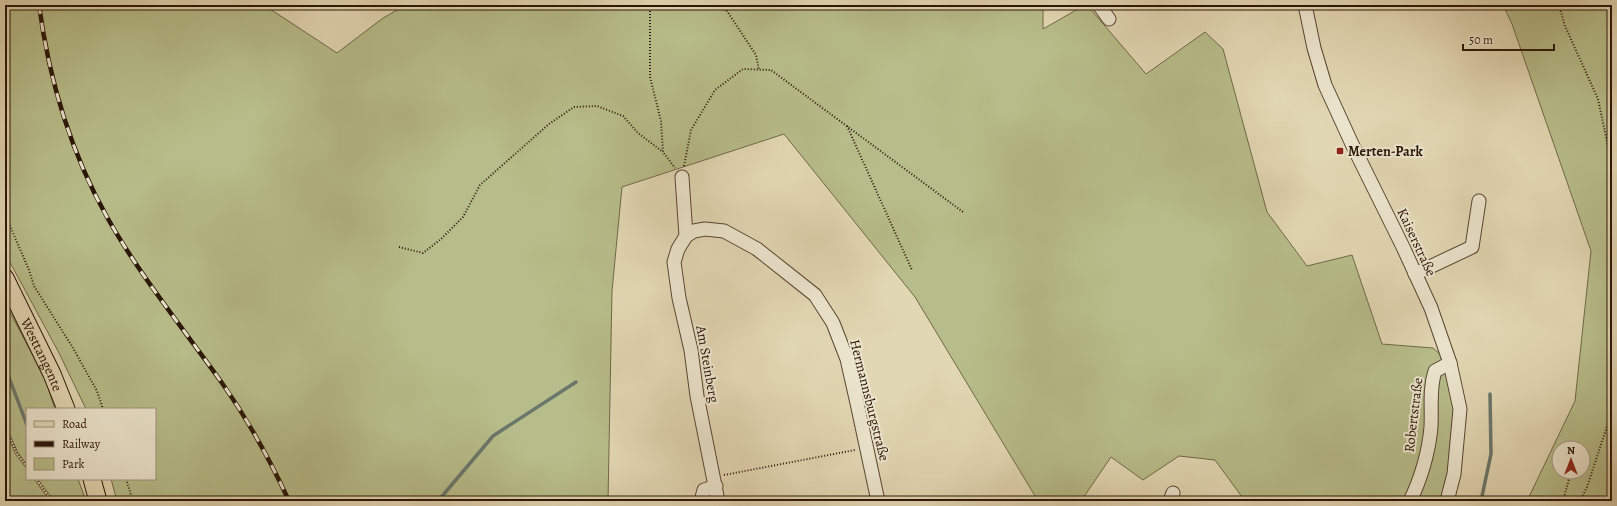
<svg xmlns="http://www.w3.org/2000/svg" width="1617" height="506" viewBox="0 0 1617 506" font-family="Alegreya,serif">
<rect width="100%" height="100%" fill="#e2d7b3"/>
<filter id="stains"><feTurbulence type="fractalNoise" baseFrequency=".005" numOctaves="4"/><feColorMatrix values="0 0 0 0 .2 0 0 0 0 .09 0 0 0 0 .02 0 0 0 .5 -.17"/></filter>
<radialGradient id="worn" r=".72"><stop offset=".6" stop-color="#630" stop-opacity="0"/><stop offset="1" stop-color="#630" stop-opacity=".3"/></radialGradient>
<g fill="#b7bd8a" stroke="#706948" fill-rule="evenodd">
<polygon points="5,5 264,5 337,53 383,18 406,5 1043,5 1043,29 1085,5 1087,5 1146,74 1205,32 1223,49 1267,212 1307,266 1352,255 1382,344 1433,348 1450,363 1460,409 1447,501 1245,501 1215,460 1179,456 1143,480 1111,457 1081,501 1038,501 915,297 784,134 622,187 612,291 608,501 117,501 111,479 155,479 155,409 86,409 59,353 5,253"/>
<path d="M1503 5H1612V501H1527L1575 401 1591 251 1512 24ZM1559 448H1583V472H1559Z"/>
<polygon points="5,303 44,376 55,409 27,409 27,465 18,453 5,424"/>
<polygon points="5,430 16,455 27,469 27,479 34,479 50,501 5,501"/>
<polygon points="38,479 78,479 86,501 54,501"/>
</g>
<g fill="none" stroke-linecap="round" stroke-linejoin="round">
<g stroke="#6a776c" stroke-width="3.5">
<polyline points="5,367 27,425"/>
<polyline points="120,499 121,501"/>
<polyline points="438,501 493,436 576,382"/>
<polyline points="1481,501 1491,454 1490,394"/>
</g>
<g stroke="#584632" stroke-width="15">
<g id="minor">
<polyline points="1099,5 1109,19"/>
<polyline points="1305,5 1314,48 1325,85 1352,144 1403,247 1431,308 1450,363 1460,409 1454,474 1447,501"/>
<polyline points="682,177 686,236"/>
<polyline points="1415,274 1472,247 1479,201"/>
<polyline points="701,501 704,490 716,486"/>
<polyline points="718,501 697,396 691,350 679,298 674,262 678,249 686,236 694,231 705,229 724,231 757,249 815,295 833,323 847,359 857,403 878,501"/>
<polyline points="1170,501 1173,493"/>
<path d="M1410 501C1421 479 1429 451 1431 427 1432 408 1429 389 1435 371L1450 363"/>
</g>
</g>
<g stroke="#2a1507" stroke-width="19">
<g id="major">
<path id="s1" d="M5 278 52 374 66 409"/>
<polyline points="92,479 98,501"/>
</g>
</g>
<g stroke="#2a1507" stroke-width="2" stroke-dasharray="1 2" stroke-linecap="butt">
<polyline points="650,5 650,77 661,121 663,152 675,168"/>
<polyline points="716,5 727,11 756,55 759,70"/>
<polyline points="1559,5 1565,26 1598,99 1612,165"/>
<polyline points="847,126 912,270"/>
<polyline points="684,166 691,130 715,90 743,69 771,70 963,212"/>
<polyline points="5,214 29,270 34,286 73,348 97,391 103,409"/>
<polyline points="399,247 423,253 441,239 463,217 480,185 549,124 574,107 597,106 623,116 638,133 663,152"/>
<polyline points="5,428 17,453 27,467"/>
<polyline points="724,475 855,450"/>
<polyline points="36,479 52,501"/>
<polyline points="126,479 133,501"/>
<polyline points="1563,501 1571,472"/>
<polyline points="1580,501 1587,487 1612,411"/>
</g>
<use href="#minor" stroke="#ece5ce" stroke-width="13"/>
<use href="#major" stroke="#e2d7b3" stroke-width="17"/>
<g stroke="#2a1507" stroke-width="4.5">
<path id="rail" d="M39 5C49 79 70 151 107 217 140 276 183 328 222 383 248 420 270 460 289 501"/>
</g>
<use href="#rail" stroke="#ece5ce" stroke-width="3" stroke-dasharray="9" stroke-linecap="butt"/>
</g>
<rect fill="#8f2418" stroke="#ece5ce" stroke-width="1.5" x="1336" y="147" width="8" height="8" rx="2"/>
<g text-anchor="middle" stroke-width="4" stroke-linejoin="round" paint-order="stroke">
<g font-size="14" font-weight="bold" fill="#2a1507" stroke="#ece5ce" text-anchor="start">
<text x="1348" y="156">Merten-Park</text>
</g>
<g font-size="14" fill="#2a1507" stroke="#ece5ce">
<text transform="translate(1417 242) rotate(65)" y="5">Kaiserstraße</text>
<text dy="5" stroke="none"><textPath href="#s1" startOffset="85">Westtangente</textPath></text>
<text transform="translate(708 364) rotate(80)" y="5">Am Steinberg</text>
<text transform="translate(870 400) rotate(76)" y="5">Hermannsburgstraße</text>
<text transform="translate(1413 415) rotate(-83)" y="5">Robertstraße</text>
</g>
</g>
<rect width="1617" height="506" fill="none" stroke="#e2d7b3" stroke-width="20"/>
<rect x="6" y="6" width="1605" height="494" fill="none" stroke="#2a1507" stroke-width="2"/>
<rect x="10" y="10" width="1597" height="486" fill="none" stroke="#2a1507"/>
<rect x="26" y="408" width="130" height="72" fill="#ece5ce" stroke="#9e927e"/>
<rect x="34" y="421" width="20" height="6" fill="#e2d7b3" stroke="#9e927e"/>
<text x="62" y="428" font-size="12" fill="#2a1507">Road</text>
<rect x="34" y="441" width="20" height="6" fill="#2a1507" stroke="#9e927e"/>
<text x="62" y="448" font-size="12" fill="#2a1507">Railway</text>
<rect x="34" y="458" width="20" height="12" fill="#b7bd8a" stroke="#9e927e"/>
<text x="62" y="468" font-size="12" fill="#2a1507">Park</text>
<g transform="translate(1571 460)"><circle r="19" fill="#ece5ce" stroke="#9e927e"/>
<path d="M0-3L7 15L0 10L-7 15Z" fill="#8f2418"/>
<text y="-6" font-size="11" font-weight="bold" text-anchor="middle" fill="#2a1507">N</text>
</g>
<path d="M1463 44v6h91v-6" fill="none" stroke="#2a1507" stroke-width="2"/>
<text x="1469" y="44" font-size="12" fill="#2a1507" stroke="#ece5ce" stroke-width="3" paint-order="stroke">50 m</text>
<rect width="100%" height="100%" filter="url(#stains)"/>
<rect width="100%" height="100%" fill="url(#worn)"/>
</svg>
